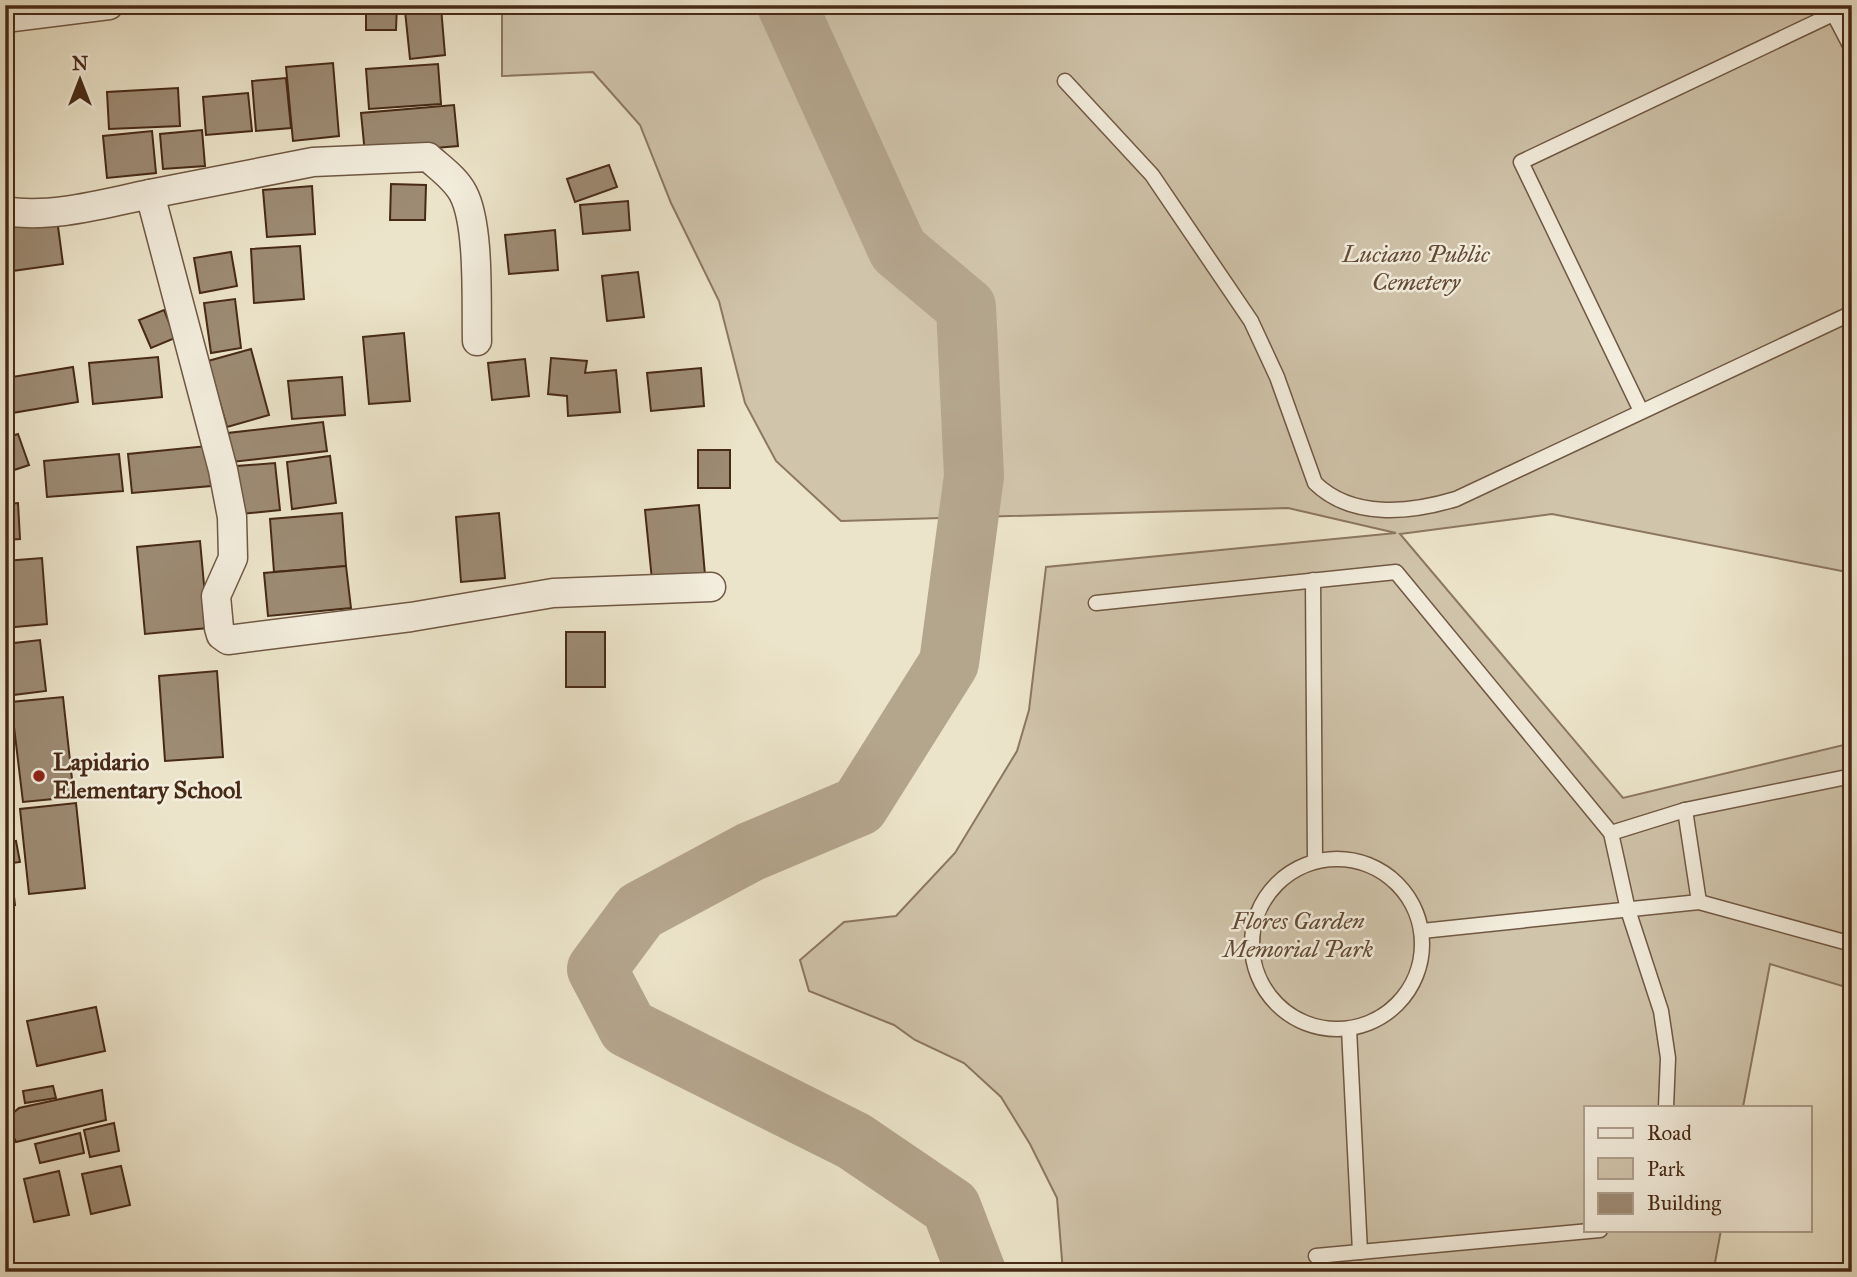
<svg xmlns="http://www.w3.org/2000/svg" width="1857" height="1277" viewBox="0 0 1857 1277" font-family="'IM FELL Great Primer',serif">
<rect width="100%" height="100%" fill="#ece4ca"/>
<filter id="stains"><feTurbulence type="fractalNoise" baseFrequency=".00286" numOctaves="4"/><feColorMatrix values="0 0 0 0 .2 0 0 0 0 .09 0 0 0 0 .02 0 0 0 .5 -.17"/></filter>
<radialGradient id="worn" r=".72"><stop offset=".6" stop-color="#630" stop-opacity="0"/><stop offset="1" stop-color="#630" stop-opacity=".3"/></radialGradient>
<polygon fill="#d0c4ab" stroke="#8c7760" stroke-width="2" points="502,5 1852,5 1852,573 1552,514 1400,534 1623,798 1852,743 1852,989 1770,964 1743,1107 1586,1107 1586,1230 1721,1230 1714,1268 1655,1272 1063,1272 1057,1198 1030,1144 1001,1097 964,1063 915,1040 894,1025 809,991 800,960 844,922 896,916 955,853 1017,751 1029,710 1046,567 1396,533 1288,508 841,521 776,461 745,403 719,301 671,203 640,125 593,72 502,76"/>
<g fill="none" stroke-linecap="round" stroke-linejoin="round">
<polyline stroke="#b4a58d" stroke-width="60" points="787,5 898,250 966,307 974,476 949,663 859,806 750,852 640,911 597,969 628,1028 854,1141 951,1207 976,1272"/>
</g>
<g fill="#9d8b74" stroke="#472a16" stroke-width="2">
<polygon points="366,5 397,5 396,30 366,30"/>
<polygon points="441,7 445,55 410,59 405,11"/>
<polygon points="333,63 339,136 293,141 286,67"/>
<polygon points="438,64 441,104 369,109 366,69"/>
<polygon points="286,78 291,128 256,131 252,81"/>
<polygon points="178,88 180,126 109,129 107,92"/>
<polygon points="248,93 252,131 206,135 203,97"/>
<polygon points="454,105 458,146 365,154 361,113"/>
<polygon points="202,130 205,166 163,169 160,134"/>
<polygon points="152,131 156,173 107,178 103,136"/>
<polygon points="609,165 617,187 575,202 567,179"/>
<polygon points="391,184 426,185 425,220 390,220"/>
<polygon points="312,186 315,234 267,237 263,190"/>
<polygon points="628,201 630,230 583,234 580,205"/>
<polygon points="57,219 63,264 5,272 5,227"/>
<polygon points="555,230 558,270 509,274 505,235"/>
<polygon points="300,246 304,299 254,303 251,249"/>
<polygon points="231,252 237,286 200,293 194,258"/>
<polygon points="638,272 644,317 607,321 602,276"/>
<polygon points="235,299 241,348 211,353 204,303"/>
<polygon points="164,310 175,338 151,348 139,320"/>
<polygon points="404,333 410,401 369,404 363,337"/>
<polygon points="251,349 269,415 227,427 208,361"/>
<polygon points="158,357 162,397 93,404 89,363"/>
<polygon points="551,358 587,361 585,373 616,370 620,412 568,416 567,396 548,394"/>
<polygon points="525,359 529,396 492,400 488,363"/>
<polygon points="73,367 78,402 12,413 6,378"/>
<polygon points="701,368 704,406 651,411 647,373"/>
<polygon points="342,377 345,415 292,419 288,381"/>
<polygon points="323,422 327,451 232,462 228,433"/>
<polygon points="18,434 29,465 5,473 5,438"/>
<polygon points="207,446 211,486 132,493 128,454"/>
<rect x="698" y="450" width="32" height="38"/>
<polygon points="119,454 123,491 47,497 44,461"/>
<polygon points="330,456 336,503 292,509 287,462"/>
<polygon points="275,463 280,510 241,514 237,466"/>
<polygon points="18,503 20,539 5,540 5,504"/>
<polygon points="699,505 705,575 652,580 645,510"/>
<polygon points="342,513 346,566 274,572 270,519"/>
<polygon points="499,513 505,578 461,582 456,517"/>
<polygon points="200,541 208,628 145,634 137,547"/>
<polygon points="42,558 47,624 5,628 5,561"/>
<polygon points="346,566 351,608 268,616 264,573"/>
<rect x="566" y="632" width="39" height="55"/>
<polygon points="40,640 46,691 5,696 5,644"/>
<polygon points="217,671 223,757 165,761 159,676"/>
<polygon points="63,697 74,797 23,802 11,702"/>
<polygon points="76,803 85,888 29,894 20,809"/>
<polygon points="16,841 20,862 5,864 5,843"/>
<polygon points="11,871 15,905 5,906 5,872"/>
<polygon points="96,1007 105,1051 37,1066 27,1021"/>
<polygon points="53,1086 56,1098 25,1103 23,1091"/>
<polygon points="102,1090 106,1120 16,1142 5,1120 19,1108"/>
<polygon points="114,1123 119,1151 90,1157 84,1130"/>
<polygon points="80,1133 84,1153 40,1163 35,1144"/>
<polygon points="121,1166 130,1205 91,1214 82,1174"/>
<polygon points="59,1171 69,1215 34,1222 24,1179"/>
</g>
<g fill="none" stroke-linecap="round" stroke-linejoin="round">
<g stroke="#705843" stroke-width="17">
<g id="lane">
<polyline points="1830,7 1852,49"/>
<path d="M1065 81 1152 175 1251 321 1277 377 1315 483C1352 519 1410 513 1456 499L1852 313"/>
<polyline points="1641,411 1521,162 1852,5"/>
<polyline points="1313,580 1315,861"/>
<polyline points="1096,603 1396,572 1611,833 1628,910 1661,1011 1668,1058 1666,1107"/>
<polyline points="1685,810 1699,902"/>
<polyline points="1611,833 1685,810 1852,776"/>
<circle cx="1337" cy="944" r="85"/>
<polyline points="1422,931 1699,902 1852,944"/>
<polyline points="1349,1029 1360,1252"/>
<polyline points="1316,1256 1600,1230"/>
</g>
</g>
<g stroke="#705843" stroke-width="31">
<g id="street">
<polyline points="5,18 109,5"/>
<path d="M150 194 313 162 428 157C440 168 455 178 463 193 480 225 476 302 477 341"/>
<path d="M5 211C51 219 106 203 150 194L223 470 232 517 233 558 216 596 219 628 221 635 228 640 411 617 553 593 711 587"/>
</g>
</g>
<use href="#lane" stroke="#f3eddd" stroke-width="14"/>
<use href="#street" stroke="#f3eddd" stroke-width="28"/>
</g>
<circle fill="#8f2418" stroke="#f3eddd" stroke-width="2.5" cx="39" cy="776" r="7"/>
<g text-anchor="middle" stroke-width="5" stroke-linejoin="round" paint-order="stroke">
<g font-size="24" font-style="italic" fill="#624934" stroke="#f3eddd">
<text x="1416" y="262">Luciano Public<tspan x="1416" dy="28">Cemetery</tspan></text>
<text x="1298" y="929">Flores Garden<tspan x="1298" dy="28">Memorial Park</tspan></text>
</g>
<g font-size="24" font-weight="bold" fill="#472a16" stroke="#f3eddd" text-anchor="start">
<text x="53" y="770">Lapidario<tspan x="53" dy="28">Elementary School</tspan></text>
</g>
</g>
<rect width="1857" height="1277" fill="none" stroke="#ece4ca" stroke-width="28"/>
<rect x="7" y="7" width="1843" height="1263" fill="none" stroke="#472a16" stroke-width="3.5"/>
<rect x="14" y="14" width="1829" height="1249" fill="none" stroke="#472a16" stroke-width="2"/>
<rect x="1584" y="1106" width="228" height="126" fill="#f3eddd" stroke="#ae9f8d" stroke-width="2"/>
<rect x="1598" y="1128" width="35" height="10" fill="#f3eddd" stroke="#ae9f8d" stroke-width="2"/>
<text x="1647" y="1140" font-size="21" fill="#472a16">Road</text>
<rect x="1598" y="1158" width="35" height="21" fill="#d0c4ab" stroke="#ae9f8d" stroke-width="2"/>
<text x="1647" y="1176" font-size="21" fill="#472a16">Park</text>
<rect x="1598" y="1193" width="35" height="21" fill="#9d8b74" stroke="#ae9f8d" stroke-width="2"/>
<text x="1647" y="1210" font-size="21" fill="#472a16">Building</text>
<g transform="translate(80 80)" stroke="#f3eddd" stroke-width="5" paint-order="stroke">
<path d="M0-5L12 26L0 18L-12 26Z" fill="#472a16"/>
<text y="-10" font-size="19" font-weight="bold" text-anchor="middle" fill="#472a16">N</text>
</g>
<rect width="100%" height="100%" filter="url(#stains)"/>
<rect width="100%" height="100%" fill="url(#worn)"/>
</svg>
